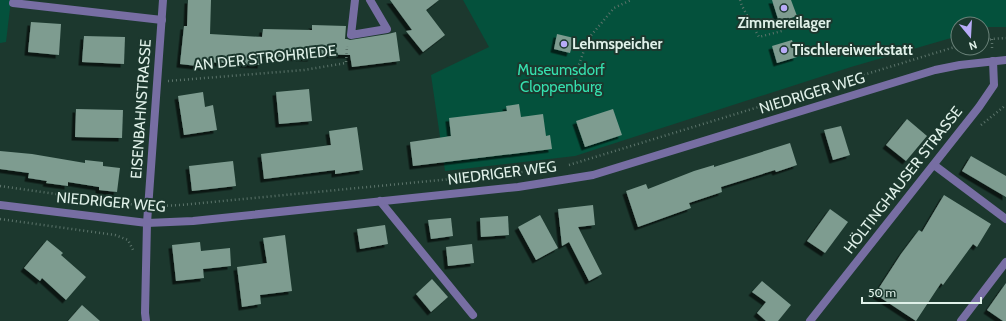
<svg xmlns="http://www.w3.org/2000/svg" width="1006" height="321" viewBox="0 0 1006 321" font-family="Cabin,sans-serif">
<defs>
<filter id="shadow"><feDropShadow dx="-3.5" dy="3.5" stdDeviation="0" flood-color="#0009"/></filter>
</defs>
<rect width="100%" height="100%" fill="#1c382e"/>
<g fill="#04513c">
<polygon points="0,0 11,0 6,42 0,43"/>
<polygon points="463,0 1006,0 1006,27 988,27 982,29 982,24 958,24 958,36 851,67 575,156 445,171 431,75 489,47"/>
</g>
<g fill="#7e9c90" filter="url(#shadow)">
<polygon points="188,0 211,0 210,34 262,37 263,29 312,30 312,25 346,26 345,39 347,39 350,40 388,34 396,32 400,61 352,67 350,55 312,54 311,58 262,56 261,65 206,62 206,67 180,64 184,26 187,26"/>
<polygon points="390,0 439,0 426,10 445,35 423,52 406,31 412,30"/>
<polygon points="772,0 791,0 797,16 779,22"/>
<polygon points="31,22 61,24 59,55 28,52"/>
<polygon points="557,34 574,38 570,53 554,49"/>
<polygon points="84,36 125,37 124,64 82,62"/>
<polygon points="792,40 797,57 777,63 772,46"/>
<polygon points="309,89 312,121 279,124 276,92"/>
<polygon points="203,92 205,107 213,105 217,130 184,135 178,96"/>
<polygon points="519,104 521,117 543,114 546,136 550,135 552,149 413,166 410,142 451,136 449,118 507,111 506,106"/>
<polygon points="76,109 123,110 122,138 75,137"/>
<polygon points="613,109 622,135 585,147 576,121"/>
<polygon points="907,119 927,136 906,161 886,145"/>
<polygon points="841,126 850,155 833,160 824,130"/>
<polygon points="357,127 363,170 335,174 335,170 264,179 261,154 331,145 329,131"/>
<polygon points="790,143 797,165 776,172 775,170 721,187 722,192 689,203 691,208 638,227 626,191 646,184 648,189 694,171 714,165 714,167"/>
<polygon points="0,151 32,154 85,163 85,160 103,162 103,166 120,168 117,192 99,190 99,187 68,182 68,186 46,183 47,181 28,178 29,173 0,169"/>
<polygon points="971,156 1006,176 1006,197 962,171"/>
<polygon points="233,161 236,186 192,191 189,166"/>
<polygon points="944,195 991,224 977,247 973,244 943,285 941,283 916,321 875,294 901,254 919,230 922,232"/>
<polygon points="593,205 595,225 578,227 602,274 589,281 569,242 562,246 558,209"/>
<polygon points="830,209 848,222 825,253 807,241"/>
<polygon points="540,215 558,248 536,260 518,227"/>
<polygon points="508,216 509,235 481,237 480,218"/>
<polygon points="451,218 453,236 431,239 428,220"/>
<polygon points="385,225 388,244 360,249 357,229"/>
<polygon points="285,235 292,291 260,295 261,304 242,307 237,267 267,263 263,238"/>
<polygon points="47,240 63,253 61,255 86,277 66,300 42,278 40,281 24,268"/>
<polygon points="200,242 201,251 230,248 231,266 203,269 204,278 176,281 172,245"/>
<polygon points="472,244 474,263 448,266 446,247"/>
<polygon points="432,279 448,297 431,312 416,294"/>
<polygon points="762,281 791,305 778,321 766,321 757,313 766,302 752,292"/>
<polygon points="1006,283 1006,321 1003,321 987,310"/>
<polygon points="82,305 100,321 68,321"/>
</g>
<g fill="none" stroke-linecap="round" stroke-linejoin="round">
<g stroke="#5c746b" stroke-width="2.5" stroke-dasharray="1 3" stroke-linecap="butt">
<polyline points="740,0 742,6 759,37 782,31"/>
<polyline points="992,39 992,50"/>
<polyline points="982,41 992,39 1006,38"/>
<polyline points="575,76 588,39 614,8 631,0"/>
<polyline points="168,81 304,70 346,63 347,46"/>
<polyline points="981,125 1006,105"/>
<polyline points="569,165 958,46"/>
<polyline points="0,186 119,203 138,205"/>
<polyline points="159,206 181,205 534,171"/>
<polyline points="0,219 115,235 128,240 134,252"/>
</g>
<g stroke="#776ea3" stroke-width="8">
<polyline points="380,201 473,315"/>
<polyline points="961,321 1006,262"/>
</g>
<g stroke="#776ea3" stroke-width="8">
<polyline points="355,0 351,35 387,29 370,0"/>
<polyline points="13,3 162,20"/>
<polyline points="934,165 1006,219"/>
<polyline points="0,205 147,223 193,221 518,187 593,175 935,70 960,65 1006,60"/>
<polyline points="146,321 145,313 147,223 163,0"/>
<polyline points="810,321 979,107 994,85 993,61"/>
</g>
</g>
<g fill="#b8abf7" stroke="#1c382e" stroke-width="1.5">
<circle cx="784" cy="8" r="4"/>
<circle cx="564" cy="44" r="4"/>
<circle cx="784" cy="50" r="4"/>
</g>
<g text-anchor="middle" stroke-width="4" stroke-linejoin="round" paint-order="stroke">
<g font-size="15" font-weight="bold" fill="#e0f1e9" stroke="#1c382e" text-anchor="start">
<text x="784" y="28" text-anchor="middle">Zimmereilager</text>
<text x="572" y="49">Lehmspeicher</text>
<text x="792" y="55">Tischlereiwerkstatt</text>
</g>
<g font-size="15" fill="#e0f1e9" stroke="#1c382e">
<text transform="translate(265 58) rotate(-6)" y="5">AN DER STROHRIEDE</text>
<text transform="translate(812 93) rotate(-17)" y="5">NIEDRIGER WEG</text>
<text transform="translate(141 109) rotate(-86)" y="5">EISENBAHNSTRASSE</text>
<text transform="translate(502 173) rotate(-7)" y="5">NIEDRIGER WEG</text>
<text transform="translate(903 180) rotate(-52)" y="5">HÖLTINGHAUSER STRASSE</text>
<text transform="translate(111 202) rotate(5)" y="5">NIEDRIGER WEG</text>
</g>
<g font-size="15" fill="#35e1af" stroke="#1c382e">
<text x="561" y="75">Museumsdorf<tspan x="561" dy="17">Cloppenburg</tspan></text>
</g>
</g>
<g transform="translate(970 36) rotate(162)"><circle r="19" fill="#1c382e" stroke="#6a8279"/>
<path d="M0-3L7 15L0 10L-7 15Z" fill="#b8abf7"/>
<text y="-6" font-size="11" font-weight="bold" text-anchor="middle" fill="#e0f1e9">N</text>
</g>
<path d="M862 297v6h119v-6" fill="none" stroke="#e0f1e9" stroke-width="2"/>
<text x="868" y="297" font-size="12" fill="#e0f1e9" stroke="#1c382e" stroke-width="3" paint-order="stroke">50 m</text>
</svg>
